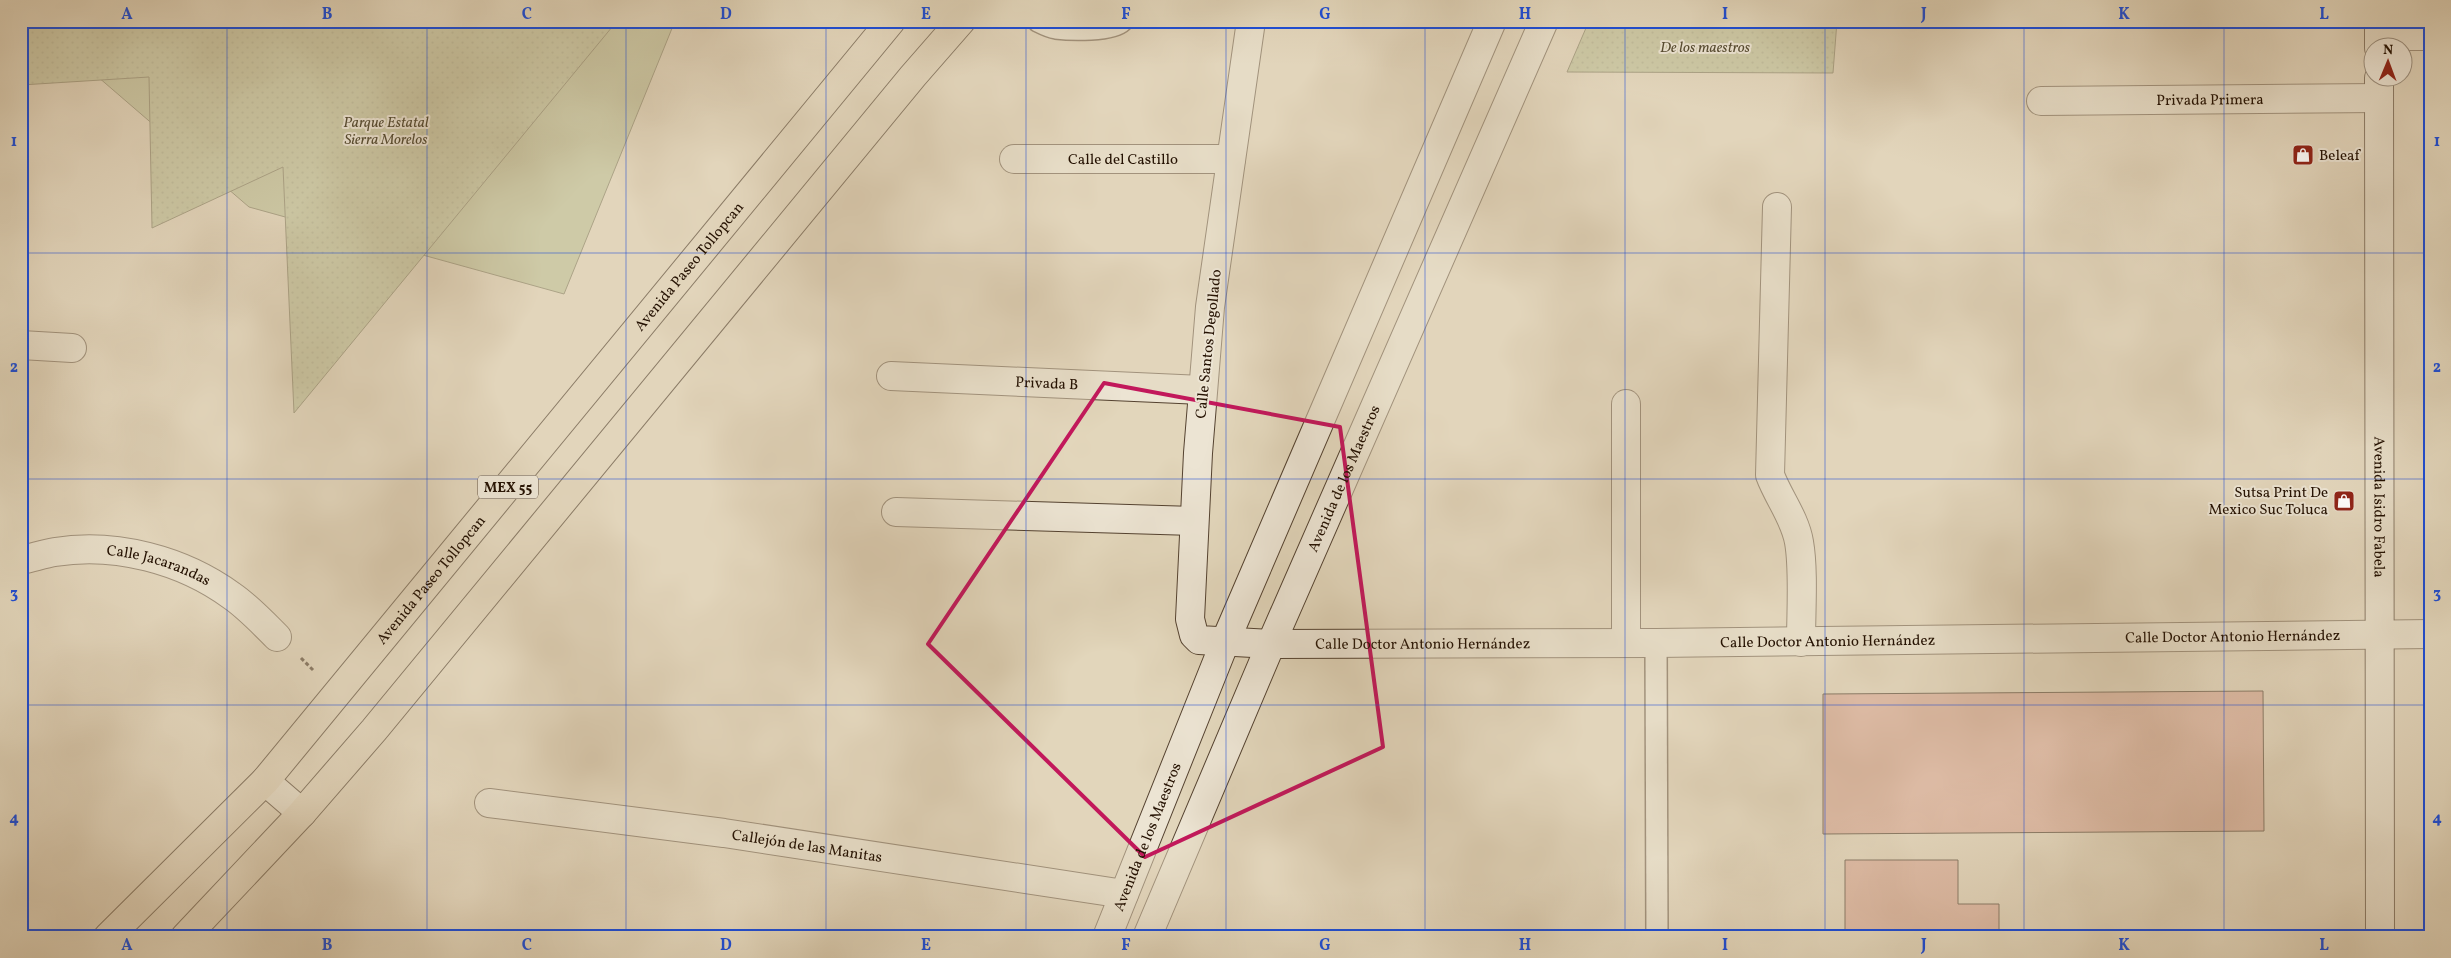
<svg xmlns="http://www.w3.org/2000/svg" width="2451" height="958" viewBox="0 0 2451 958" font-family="Vollkorn,serif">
<defs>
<pattern id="park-dots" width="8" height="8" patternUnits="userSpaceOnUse" patternTransform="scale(1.25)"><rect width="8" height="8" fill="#b5bd8e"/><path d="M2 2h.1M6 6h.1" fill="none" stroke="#9ca179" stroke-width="1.8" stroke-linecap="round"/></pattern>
</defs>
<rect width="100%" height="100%" fill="#e2d6bb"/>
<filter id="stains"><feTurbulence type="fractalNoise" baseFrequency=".004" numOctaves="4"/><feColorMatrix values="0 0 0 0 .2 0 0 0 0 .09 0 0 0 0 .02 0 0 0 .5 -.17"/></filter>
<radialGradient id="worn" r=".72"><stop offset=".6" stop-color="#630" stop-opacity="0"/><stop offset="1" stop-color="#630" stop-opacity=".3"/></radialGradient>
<polygon fill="#b5bd8e" stroke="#6c6748" points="33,21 675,21 564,294 249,207"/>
<g fill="url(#park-dots)" stroke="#6c6748">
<polygon points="21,21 617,21 294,413 283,167 152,228 149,77 21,85"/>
<polygon points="1589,21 1837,21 1833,73 1567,72"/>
</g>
<g fill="#d99e8c" stroke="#241102">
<polygon points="2263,691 2264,831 1823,834 1823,694"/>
<polygon points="1845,860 1958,860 1958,904 1999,904 1999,937 1845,937"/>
</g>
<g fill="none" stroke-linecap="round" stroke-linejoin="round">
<g stroke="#544230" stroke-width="24">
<g id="service">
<path d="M1038 21C1044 24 1050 27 1056 28 1071 30 1112 31 1122 21"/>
<polyline points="1656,643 1657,937"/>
</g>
</g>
<g stroke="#544230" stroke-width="30">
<g id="minor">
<path id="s1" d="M1251 21 1210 307 1198 453 1190 619 1194 635 1199 640 1271 644 1656 643 2430 634"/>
<polyline points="2379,36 2430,36"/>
<path id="s2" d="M2041 101 2379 98"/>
<path id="s3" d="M1014 159H1231"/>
<path d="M1777 207 1770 475C1778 497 1795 518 1799 542 1804 570 1801 612 1801 642"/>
<polyline points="21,345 72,348"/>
<path id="s4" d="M891 376 1202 390"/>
<polyline points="896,512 1194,521"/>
<path id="s5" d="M21 560C32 558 43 554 55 552 115 542 183 560 232 596 248 607 263 623 277 637"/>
<polyline points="1626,643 1626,404"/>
<path id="s6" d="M489 803 724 833 1124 894"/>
<path id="s7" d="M1107 937 1225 642 1492 21"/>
<path id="s8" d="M1147 937 1271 644 1544 21"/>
</g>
</g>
<g stroke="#241102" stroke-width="30">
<g id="secondary">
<polyline points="2379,21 2379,48"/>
<path id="s9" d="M2379 78 2380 937"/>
<polyline points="265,781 302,813"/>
</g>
</g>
<g stroke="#241102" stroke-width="30">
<g id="trunk">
<path id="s10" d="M108 937 265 781 891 21"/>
<polyline points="185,937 302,813 374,730 913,76 961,21"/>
</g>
</g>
<polyline stroke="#241102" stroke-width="3" stroke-dasharray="4 2.5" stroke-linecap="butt" points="301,658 314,671"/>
<use href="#service" stroke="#ece4d3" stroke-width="21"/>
<use href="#minor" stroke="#ece4d3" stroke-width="28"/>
<use href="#secondary" stroke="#ece4d3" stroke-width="28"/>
<use href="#trunk" stroke="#e2d6bb" stroke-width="28"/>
</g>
<path d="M0 0H2451V958H0ZM1104 383 1340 427 1383 747 1145 857 928 644Z" fill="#e2d6bb" fill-opacity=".55" fill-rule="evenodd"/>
<path fill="none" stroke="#c2185b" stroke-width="4" stroke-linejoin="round" d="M1104 383 1340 427 1383 747 1145 857 928 644Z"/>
<path fill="none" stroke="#1d4ed8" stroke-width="1" stroke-opacity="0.55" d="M227 21V937M427 21V937M626 21V937M826 21V937M1026 21V937M1226 21V937M1425 21V937M1625 21V937M1825 21V937M2024 21V937M2224 21V937M21 253H2430M21 479H2430M21 705H2430"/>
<defs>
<g id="shop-square" transform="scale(1.125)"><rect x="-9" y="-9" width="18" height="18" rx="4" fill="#8f2418" stroke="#ece4d3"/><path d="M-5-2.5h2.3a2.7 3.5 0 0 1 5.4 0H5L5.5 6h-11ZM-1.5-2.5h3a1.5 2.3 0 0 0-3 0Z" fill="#fff"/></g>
</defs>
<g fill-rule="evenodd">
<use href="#shop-square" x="2303" y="155"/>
<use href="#shop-square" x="2344" y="501"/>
</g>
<g text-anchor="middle" stroke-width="4" stroke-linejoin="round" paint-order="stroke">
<rect fill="#ece4d3" stroke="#605041" stroke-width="1" x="478" y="475.5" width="60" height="23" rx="4"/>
<g font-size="14" font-weight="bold" fill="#241102">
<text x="508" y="492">MEX 55</text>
</g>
<g font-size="15" font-style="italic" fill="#574d33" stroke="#ece4d3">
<text x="1705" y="52">De los maestros</text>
<text x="386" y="127">Parque Estatal<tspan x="386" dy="17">Sierra Morelos</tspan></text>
</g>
<g font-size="15" fill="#241102" stroke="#ece4d3">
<text dy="5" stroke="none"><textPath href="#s2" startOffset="169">Privada Primera</textPath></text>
<text dy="5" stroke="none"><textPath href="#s3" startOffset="109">Calle del Castillo</textPath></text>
<text dy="5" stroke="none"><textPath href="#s10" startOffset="888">Avenida Paseo Tollopcan</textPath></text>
<text transform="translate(1208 344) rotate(-84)" y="5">Calle Santos Degollado</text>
<text dy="5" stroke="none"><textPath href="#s4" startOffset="156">Privada B</textPath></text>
<text dy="5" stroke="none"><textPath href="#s8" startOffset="499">Avenida de los Maestros</textPath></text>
<text dy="5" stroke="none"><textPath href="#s9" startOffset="429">Avenida Isidro Fabela</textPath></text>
<text dy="5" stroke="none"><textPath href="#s5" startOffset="141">Calle Jacarandas</textPath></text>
<text dy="5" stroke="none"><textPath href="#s10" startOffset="482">Avenida Paseo Tollopcan</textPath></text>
<text dy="5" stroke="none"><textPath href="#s1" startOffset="1659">Calle Doctor Antonio Hernández</textPath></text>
<text dy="5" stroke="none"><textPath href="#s1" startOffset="1254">Calle Doctor Antonio Hernández</textPath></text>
<text dy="5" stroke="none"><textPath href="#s1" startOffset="849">Calle Doctor Antonio Hernández</textPath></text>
<text dy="5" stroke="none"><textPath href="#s7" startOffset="108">Avenida de los Maestros</textPath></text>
<text dy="5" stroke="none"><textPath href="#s6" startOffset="321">Callejón de las Manitas</textPath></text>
</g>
<g font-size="15" fill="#241102" stroke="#ece4d3" text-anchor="start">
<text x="2319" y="160">Beleaf</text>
<text x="2328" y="497" text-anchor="end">Sutsa Print De<tspan x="2328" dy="17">Mexico Suc Toluca</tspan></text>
</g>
</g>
<rect width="2451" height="958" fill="none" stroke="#e2d6bb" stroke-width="55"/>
<g transform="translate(2388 62) rotate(1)"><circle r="24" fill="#ece4d3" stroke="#9c907f"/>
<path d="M0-4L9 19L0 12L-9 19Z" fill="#8f2418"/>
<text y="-8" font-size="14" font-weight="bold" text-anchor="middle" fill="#241102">N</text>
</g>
<rect x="28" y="28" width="2396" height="902" fill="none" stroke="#1d4ed8" stroke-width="2"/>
<g font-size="16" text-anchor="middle" font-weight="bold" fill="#1d4ed8">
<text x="127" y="19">A</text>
<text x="327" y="19">B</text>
<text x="527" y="19">C</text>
<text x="726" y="19">D</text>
<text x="926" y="19">E</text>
<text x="1126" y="19">F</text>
<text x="1325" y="19">G</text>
<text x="1525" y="19">H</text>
<text x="1725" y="19">I</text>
<text x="1924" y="19">J</text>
<text x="2124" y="19">K</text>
<text x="2324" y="19">L</text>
<text x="14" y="146">1</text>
<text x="2437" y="146">1</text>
<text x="14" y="372">2</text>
<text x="2437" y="372">2</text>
<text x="14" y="598">3</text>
<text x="2437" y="598">3</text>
<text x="14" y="823">4</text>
<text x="2437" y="823">4</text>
<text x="127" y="950">A</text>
<text x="327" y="950">B</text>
<text x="527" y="950">C</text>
<text x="726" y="950">D</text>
<text x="926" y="950">E</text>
<text x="1126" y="950">F</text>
<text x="1325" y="950">G</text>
<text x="1525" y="950">H</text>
<text x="1725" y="950">I</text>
<text x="1924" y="950">J</text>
<text x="2124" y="950">K</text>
<text x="2324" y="950">L</text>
</g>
<rect width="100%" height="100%" filter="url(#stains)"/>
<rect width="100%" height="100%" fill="url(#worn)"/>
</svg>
